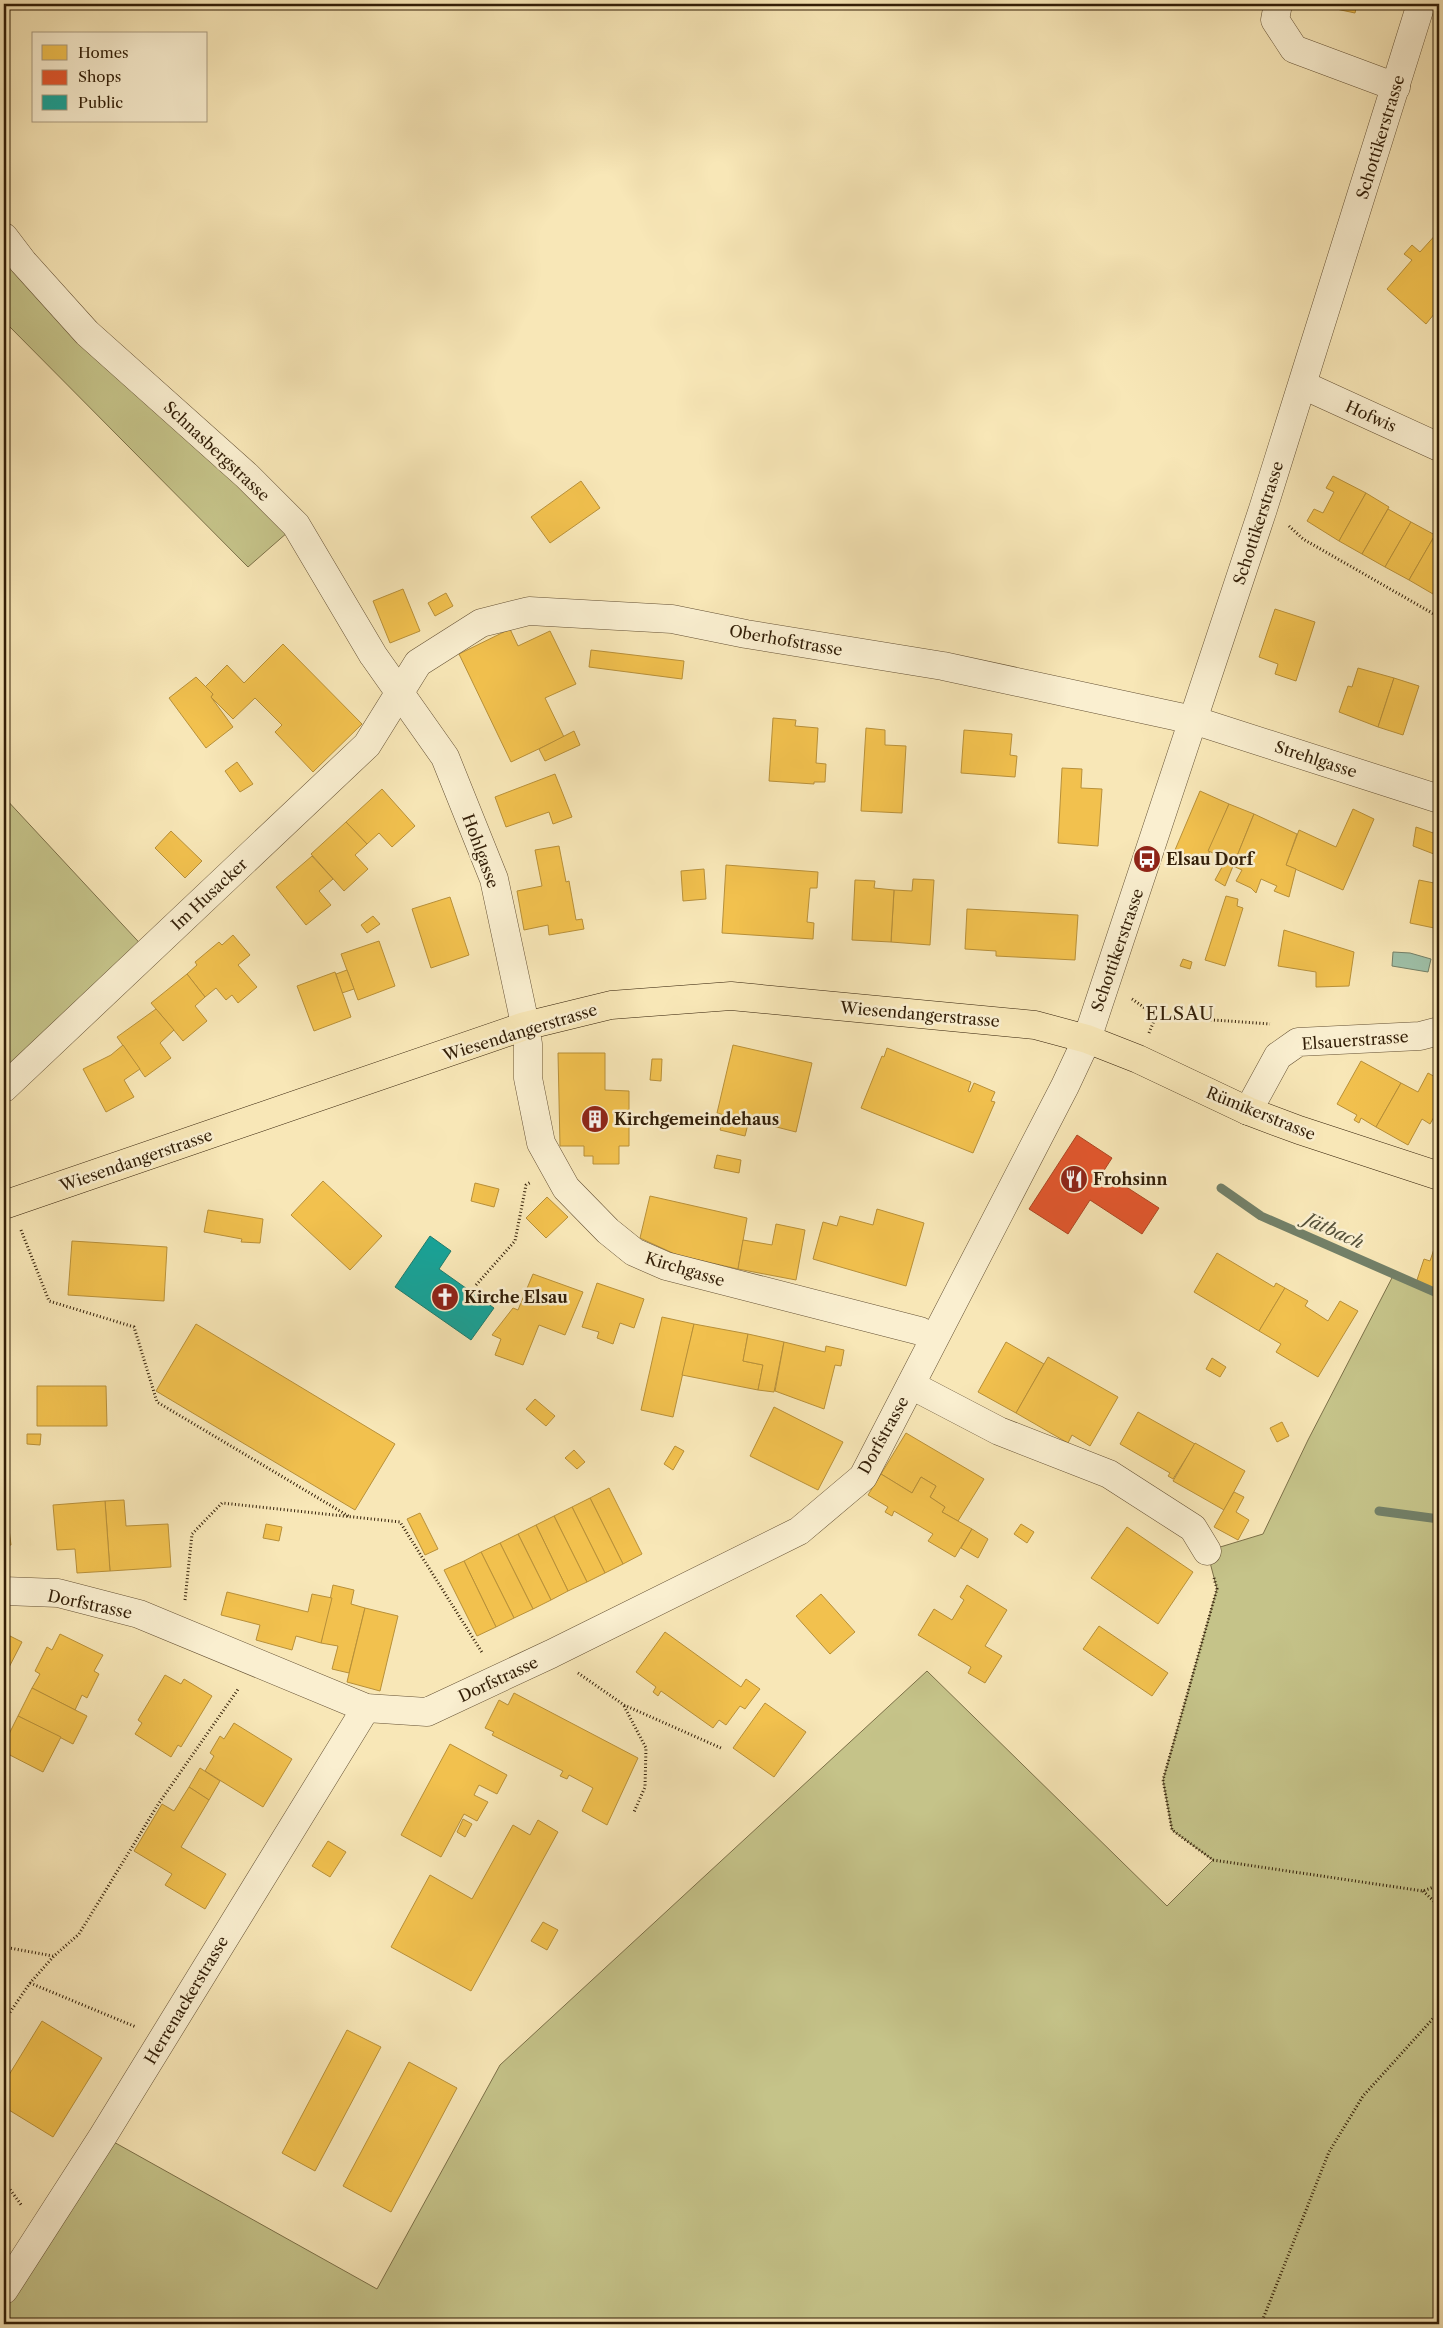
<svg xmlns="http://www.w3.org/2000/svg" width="1443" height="2328" viewBox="0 0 1443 2328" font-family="'Libre Caslon Text',serif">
<rect width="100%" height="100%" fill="#f8e7b7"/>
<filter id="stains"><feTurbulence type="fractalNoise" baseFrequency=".004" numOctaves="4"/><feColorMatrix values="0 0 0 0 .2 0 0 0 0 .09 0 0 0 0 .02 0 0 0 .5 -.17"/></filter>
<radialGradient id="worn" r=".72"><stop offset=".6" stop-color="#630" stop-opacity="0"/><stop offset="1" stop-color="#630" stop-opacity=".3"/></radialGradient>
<g fill="#c5c389" stroke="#7c7048">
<polygon points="4,237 296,525 248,567 4,321"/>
<polygon points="4,797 148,952 4,1088"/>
<polygon points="1394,1274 1439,1294 1439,2324 4,2324 4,2290 103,2136 377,2289 500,2065 927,1671 1167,1906 1213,1860 1172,1830 1163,1780 1217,1589 1207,1551 1263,1534 1308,1440"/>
</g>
<polygon fill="#9fc1a9" stroke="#738068" points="1393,952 1410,953 1431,959 1428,972 1392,966"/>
<g fill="#f2c14e" stroke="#b89039">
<polygon points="1322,4 1357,4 1355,13 1322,6"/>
<polygon points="1439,231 1439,308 1426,324 1387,289 1412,260 1404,254 1412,245 1420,252"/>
<polygon points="1333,476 1366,493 1339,541 1307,521 1314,509 1323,513 1334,492 1326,488"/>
<polygon points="581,481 600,508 550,543 531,517"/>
<polygon points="1366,493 1389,507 1362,554 1339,541"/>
<polygon points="1388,509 1411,522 1385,567 1362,554"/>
<polygon points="1411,522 1435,535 1409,580 1385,567"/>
<polygon points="1435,535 1439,537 1439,583 1433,594 1409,580"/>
<polygon points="1439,583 1439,597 1433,593"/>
<polygon points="403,589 420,631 390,643 373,601"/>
<polygon points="446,593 453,606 435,616 428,603"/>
<polygon points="1275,609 1315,622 1296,681 1275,674 1278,664 1259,657"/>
<polygon points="510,629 518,646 550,631 576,684 545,698 564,737 511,762 459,654"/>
<polygon points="283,644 362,724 313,772 275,732 282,725 255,698 233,719 211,697 213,694 205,687 227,665 244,683"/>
<polygon points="591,650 684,661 682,679 589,667"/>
<polygon points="1358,668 1394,678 1378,727 1339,712 1348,686 1352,687"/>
<polygon points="196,677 213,694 211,697 233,727 206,748 169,698"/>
<polygon points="1394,678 1419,686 1403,735 1378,727"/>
<polygon points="773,718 796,720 795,726 818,728 816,763 826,764 825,782 814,782 814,784 769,781"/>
<polygon points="866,728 885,730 885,745 906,746 902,813 861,811"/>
<polygon points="964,730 1012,734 1010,755 1017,756 1015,777 961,773"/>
<polygon points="574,731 580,745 545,761 539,749"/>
<polygon points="237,762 253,784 240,792 225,771"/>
<polygon points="1062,768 1082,769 1081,788 1102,789 1098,846 1058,843"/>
<polygon points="555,774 572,817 553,824 549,812 506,827 495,797"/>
<polygon points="382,789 415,826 392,847 379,833 367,844 346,822"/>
<polygon points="1200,791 1229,804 1205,863 1175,850"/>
<polygon points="1229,804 1254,814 1225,886 1215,880 1227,858 1208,851"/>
<polygon points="1353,809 1374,819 1343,890 1286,865 1299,830 1336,847"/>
<polygon points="1254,814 1297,834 1286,865 1296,869 1289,897 1274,891 1277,886 1261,879 1256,893 1251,888 1236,881 1242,870 1233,866"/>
<polygon points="346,822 367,844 355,855 368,869 344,891 311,854"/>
<polygon points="1416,827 1439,835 1439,856 1413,846"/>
<polygon points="171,831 202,861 185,878 155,848"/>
<polygon points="559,846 566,882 569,881 576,920 582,919 584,929 549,935 548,925 524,930 517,891 542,886 535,850"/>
<polygon points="312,856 333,879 319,891 331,905 306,925 276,887"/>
<polygon points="726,865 818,872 817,888 810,888 807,922 814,923 813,939 722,933"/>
<polygon points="704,869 706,899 683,901 681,871"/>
<polygon points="913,879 934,880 930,945 891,942 894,890 912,891"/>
<polygon points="855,880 875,881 874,888 894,890 891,942 852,940"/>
<polygon points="1419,880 1439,884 1439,929 1410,923"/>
<polygon points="1226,896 1238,899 1237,906 1243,908 1225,966 1205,960"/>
<polygon points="450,897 469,955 431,968 412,909"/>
<polygon points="967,909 1078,915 1075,960 996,956 996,951 965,949"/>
<polygon points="373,916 380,924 367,933 361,925"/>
<polygon points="1284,930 1354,952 1349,986 1316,987 1316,972 1278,966"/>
<polygon points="233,935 250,955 238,965 257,987 238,1003 232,995 226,1000 216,988 205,997 187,974 197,965 195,962 219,942 222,945"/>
<polygon points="379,941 395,986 358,1000 341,954"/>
<polygon points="1183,959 1192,962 1190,969 1180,966"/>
<polygon points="347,970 354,989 342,993 336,974"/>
<polygon points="335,972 351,1017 314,1031 297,986"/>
<polygon points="187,974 205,997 195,1006 207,1021 183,1041 151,1003"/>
<polygon points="156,1009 174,1030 160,1043 171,1058 145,1077 117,1037"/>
<polygon points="123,1045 140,1069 124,1080 134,1097 106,1112 83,1069 111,1055"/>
<polygon points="733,1045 812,1063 796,1132 749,1120 745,1136 720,1130 724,1115 717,1113"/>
<polygon points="887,1048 971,1082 968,1091 970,1092 974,1083 995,1092 991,1101 995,1102 973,1153 861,1108 882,1056 884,1057"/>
<polygon points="558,1053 605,1053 605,1090 629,1091 629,1146 619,1146 619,1164 593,1164 593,1156 584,1156 584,1146 560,1146"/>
<polygon points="652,1059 662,1059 661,1081 650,1080"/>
<polygon points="1361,1061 1401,1083 1376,1127 1361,1118 1359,1123 1354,1120 1357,1115 1337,1104"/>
<polygon points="1428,1073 1439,1079 1439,1108 1430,1124 1422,1119 1408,1145 1376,1127 1401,1083 1418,1092"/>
<polygon points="717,1155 741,1160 739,1173 714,1168"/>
<polygon points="323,1181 382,1236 350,1270 291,1215"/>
<polygon points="475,1183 499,1189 494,1207 471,1201"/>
<polygon points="650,1196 747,1218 738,1269 677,1255 640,1238"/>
<polygon points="547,1197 568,1217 546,1238 526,1218"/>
<polygon points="877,1209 924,1223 906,1286 813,1259 823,1222 837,1226 840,1216 873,1225"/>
<polygon points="208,1210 263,1219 260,1243 241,1242 242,1239 204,1232"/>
<polygon points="776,1224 805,1230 796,1280 738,1269 743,1240 772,1245"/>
<polygon points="72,1241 167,1247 164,1301 68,1295"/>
<polygon points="1434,1249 1439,1251 1439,1291 1416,1283 1424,1259 1430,1261"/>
<polygon points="1217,1253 1274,1287 1276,1283 1285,1288 1259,1331 1194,1292"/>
<polygon points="533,1274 583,1292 565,1335 539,1325 523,1365 495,1355 501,1339 492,1335 513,1308 518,1310"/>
<polygon points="597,1283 644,1299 634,1328 620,1323 613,1344 597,1338 599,1332 582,1327"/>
<polygon points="1285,1288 1308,1301 1305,1306 1328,1321 1340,1301 1358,1311 1318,1377 1276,1352 1281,1344 1259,1331"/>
<polygon points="662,1317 694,1324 673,1417 641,1410"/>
<polygon points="196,1324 395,1444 355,1510 156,1391"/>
<polygon points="694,1324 748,1334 743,1361 763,1365 758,1390 682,1375"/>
<polygon points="748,1334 784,1342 774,1392 758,1390 763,1365 743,1361"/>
<polygon points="784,1342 825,1352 826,1346 844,1350 841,1366 835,1365 824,1409 775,1391"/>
<polygon points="1006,1342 1044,1364 1016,1413 978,1392"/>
<polygon points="1048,1357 1118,1397 1090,1446 1072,1435 1068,1443 1016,1413"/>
<polygon points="1212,1358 1226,1367 1220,1377 1206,1369"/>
<polygon points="37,1386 106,1386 107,1426 37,1426"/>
<polygon points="535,1399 555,1416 546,1426 526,1409"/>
<polygon points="774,1407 843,1442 818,1490 750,1456"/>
<polygon points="1138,1412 1195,1444 1173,1479 1168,1476 1170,1473 1120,1444"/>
<polygon points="1282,1422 1289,1436 1277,1442 1270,1428"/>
<polygon points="906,1433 984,1479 958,1521 942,1512 945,1507 930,1497 936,1486 921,1477 912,1493 881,1474"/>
<polygon points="27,1434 41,1434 40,1445 27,1444"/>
<polygon points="1195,1443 1245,1471 1224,1510 1173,1481"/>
<polygon points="675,1446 684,1451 673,1470 664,1464"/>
<polygon points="574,1450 585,1462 577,1469 565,1458"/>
<polygon points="881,1474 912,1493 921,1477 936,1486 930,1497 945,1507 942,1512 972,1529 955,1557 928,1541 933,1534 894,1511 892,1516 885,1512 888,1507 868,1495"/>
<polygon points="609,1488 642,1554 623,1564 590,1498"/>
<polygon points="1234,1492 1244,1497 1236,1512 1249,1520 1238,1540 1214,1527"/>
<polygon points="590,1498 623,1564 605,1573 572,1507"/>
<polygon points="124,1500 126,1526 168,1524 171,1567 110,1571 105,1501"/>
<polygon points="105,1501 110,1571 77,1573 75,1549 57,1550 53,1505"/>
<polygon points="4,1504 6,1504 11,1545 4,1546"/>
<polygon points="572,1507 605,1573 587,1582 554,1516"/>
<polygon points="420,1513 438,1549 425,1555 407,1519"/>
<polygon points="554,1516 587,1582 568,1591 536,1525"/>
<polygon points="266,1524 282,1527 279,1541 263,1538"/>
<polygon points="1021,1524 1034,1532 1027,1543 1014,1534"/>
<polygon points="536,1525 568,1591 551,1600 518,1534"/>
<polygon points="1127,1527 1193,1572 1158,1624 1091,1578"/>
<polygon points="972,1529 988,1539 978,1558 961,1548"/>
<polygon points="518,1534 551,1600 533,1609 500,1543"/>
<polygon points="500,1543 533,1609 514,1618 481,1552"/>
<polygon points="481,1552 514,1618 496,1627 464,1561"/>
<polygon points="464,1561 496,1627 477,1636 444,1570"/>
<polygon points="333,1585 354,1590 351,1604 365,1608 349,1673 332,1669 338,1646 321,1643"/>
<polygon points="967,1585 1007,1610 985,1646 1002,1656 985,1683 968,1673 971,1667 918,1635 934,1609 952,1620 964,1600 960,1597"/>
<polygon points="227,1592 308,1612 312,1594 332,1598 321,1643 296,1636 292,1650 256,1640 260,1625 221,1615"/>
<polygon points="821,1594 855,1632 830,1654 796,1616"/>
<polygon points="365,1608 398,1616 380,1691 347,1682"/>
<polygon points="1099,1626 1168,1673 1152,1696 1083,1649"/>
<polygon points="665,1632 741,1687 746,1679 760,1689 745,1709 740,1706 726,1725 719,1720 713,1728 661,1691 658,1696 653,1692 656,1687 636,1672"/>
<polygon points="4,1633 22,1642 4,1677"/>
<polygon points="60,1634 103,1655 94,1671 99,1674 87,1698 82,1695 75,1710 32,1688 40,1674 35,1671 47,1647 52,1650"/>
<polygon points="165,1675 181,1684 184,1679 212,1696 181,1747 178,1745 171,1757 135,1734 142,1723 138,1720"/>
<polygon points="32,1688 87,1716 73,1744 18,1716"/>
<polygon points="514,1693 638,1758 607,1825 582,1811 593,1788 569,1775 567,1779 560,1776 563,1771 492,1735 494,1732 485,1728 499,1700 508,1705"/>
<polygon points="765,1703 806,1732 774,1777 733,1748"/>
<polygon points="18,1716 61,1737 43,1772 4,1752 4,1744"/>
<polygon points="234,1723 292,1759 263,1807 205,1771 214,1756 210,1753 220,1736 224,1739"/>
<polygon points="450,1744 507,1775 497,1794 479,1785 474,1795 488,1802 477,1821 464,1814 441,1857 401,1835"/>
<polygon points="200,1768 220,1781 209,1800 189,1787"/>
<polygon points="189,1787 209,1800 181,1847 226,1874 205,1909 165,1885 172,1874 134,1851 162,1804 174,1811"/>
<polygon points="463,1819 472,1824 465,1837 457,1832"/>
<polygon points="538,1820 558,1832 471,1991 391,1947 430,1875 472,1899 513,1825 530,1835"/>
<polygon points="328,1841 346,1852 330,1877 312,1866"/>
<polygon points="543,1922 558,1930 547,1950 531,1941"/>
<polygon points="42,2021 102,2058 53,2137 4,2107 4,2083"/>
<polygon points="347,2030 381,2047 315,2171 282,2153"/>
<polygon points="409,2062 457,2088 391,2212 343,2186"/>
</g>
<polygon fill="#e4572e" stroke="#af4622" points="1077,1135 1112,1158 1103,1172 1159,1208 1142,1234 1090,1200 1068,1234 1029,1209"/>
<polygon fill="#17a398" stroke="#1f7b6c" points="430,1236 451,1251 439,1269 494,1308 471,1340 395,1287"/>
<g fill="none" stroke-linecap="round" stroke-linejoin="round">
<g stroke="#738068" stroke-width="9">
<polyline points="1221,1188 1261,1216 1439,1294"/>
<polyline points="1379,1511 1439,1519"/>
</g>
<g stroke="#645033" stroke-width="29">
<g id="minor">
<polyline points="1278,4 1275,20 1294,49 1396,87"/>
<polyline points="4,237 23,262 87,333 247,476 296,525 373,655 445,757 494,879 522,1010 528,1044 528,1078 541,1143 566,1188 608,1231 634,1252 666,1266 920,1331 933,1338"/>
<polyline points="1303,385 1439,447"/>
<polyline points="4,1088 367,745 418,663 481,623 529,611 672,619 746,634 943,666 1193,720 1439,799"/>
<polyline points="1248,1111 1278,1056 1298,1042 1420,1036 1439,1031"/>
<polyline points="911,1385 999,1431 1109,1474 1193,1528 1207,1551"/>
<polyline points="4,1591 58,1593 139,1614 366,1708 427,1712 551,1654 799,1531 863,1477 1065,1086 1087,1039 1263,509 1421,4"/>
<polyline points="4,2290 103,2136 366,1708"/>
</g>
</g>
<g stroke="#321e07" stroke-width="29">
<polyline id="major" points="4,1205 525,1026 611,1005 731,996 1035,1025 1087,1039 1138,1059 1248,1111 1299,1130 1439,1176"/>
</g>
<g stroke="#321e07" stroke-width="3" stroke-dasharray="1 2.5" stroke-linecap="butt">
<polyline points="1289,526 1303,539 1439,617"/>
<polyline points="1132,999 1156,1016 1270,1024"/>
<polyline points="1149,1033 1156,1016"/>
<polyline points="21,1230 49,1301 134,1327 157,1402 350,1517"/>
<polyline points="476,1285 515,1241 526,1185 531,1182"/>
<polyline points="1214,1578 1217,1589 1163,1780 1172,1830 1213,1860 1423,1891 1439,1885"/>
<polyline points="185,1600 192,1534 222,1503 400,1522 483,1654"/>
<polyline points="578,1673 624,1705 721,1748"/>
<polyline points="624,1706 646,1748 645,1787 634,1812"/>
<polyline points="1423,1891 1439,1906"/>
<polyline points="4,1947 53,1956"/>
<polyline points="30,1983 136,2027"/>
<polyline points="4,2021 30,1983 54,1956 79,1934 159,1803 239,1688"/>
<polyline points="4,2181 22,2206"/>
<polyline points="1261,2324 1329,2152 1363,2096 1439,2012"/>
</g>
<use href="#minor" stroke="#faefd0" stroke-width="28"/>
<use href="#major" stroke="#f8e7b7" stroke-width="28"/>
</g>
<defs>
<g id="bus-disc" transform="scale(1.4375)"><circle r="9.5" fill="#8f2418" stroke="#faefd0"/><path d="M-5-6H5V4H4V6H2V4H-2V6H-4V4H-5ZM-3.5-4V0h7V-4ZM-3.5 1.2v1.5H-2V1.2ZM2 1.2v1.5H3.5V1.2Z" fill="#fff"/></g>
<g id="building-disc" transform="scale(1.4375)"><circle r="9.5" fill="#8f2418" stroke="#faefd0"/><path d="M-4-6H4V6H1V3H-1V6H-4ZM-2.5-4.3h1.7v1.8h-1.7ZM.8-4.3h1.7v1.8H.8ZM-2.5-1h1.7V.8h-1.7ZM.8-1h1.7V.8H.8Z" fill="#fff"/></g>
<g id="restaurant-disc" transform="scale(1.4375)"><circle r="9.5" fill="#8f2418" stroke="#faefd0"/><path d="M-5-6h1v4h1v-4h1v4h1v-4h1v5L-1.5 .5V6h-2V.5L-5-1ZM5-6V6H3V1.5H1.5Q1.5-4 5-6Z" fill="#fff"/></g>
<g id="church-disc" transform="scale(1.4375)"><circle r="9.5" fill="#8f2418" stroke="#faefd0"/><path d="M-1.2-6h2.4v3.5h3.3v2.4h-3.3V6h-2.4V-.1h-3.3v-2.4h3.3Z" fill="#fff"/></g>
</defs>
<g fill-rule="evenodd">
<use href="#bus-disc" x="1147" y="859"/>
<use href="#building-disc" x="595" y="1119"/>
<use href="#restaurant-disc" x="1074" y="1179"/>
<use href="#church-disc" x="445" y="1297"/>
</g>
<g text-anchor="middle" stroke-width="5" stroke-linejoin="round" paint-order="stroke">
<g font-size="16" fill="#321e07" stroke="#faefd0">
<text transform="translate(1380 137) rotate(-73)" y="6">Schottikerstrasse</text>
<text transform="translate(1371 416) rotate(24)" y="6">Hofwis</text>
<text transform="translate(217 451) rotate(43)" y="6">Schnasbergstrasse</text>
<text transform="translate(1258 523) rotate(-72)" y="6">Schottikerstrasse</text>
<text transform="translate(786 640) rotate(10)" y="6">Oberhofstrasse</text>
<text transform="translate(1316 759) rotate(18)" y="6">Strehlgasse</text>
<text transform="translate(481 851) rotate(70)" y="6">Hohlgasse</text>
<text transform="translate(209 894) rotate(-43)" y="6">Im Husacker</text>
<text transform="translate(1117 950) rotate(-71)" y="6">Schottikerstrasse</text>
<text transform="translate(920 1014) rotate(5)" y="6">Wiesendangerstrasse</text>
<text transform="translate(520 1032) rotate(-17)" y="6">Wiesendangerstrasse</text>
<text transform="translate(1355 1040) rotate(-4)" y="6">Elsauerstrasse</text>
<text transform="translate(1261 1113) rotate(22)" y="6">Rümikerstrasse</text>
<text transform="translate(136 1160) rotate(-19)" y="6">Wiesendangerstrasse</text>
<text transform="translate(685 1269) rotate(17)" y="6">Kirchgasse</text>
<text transform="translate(883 1435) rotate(-61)" y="6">Dorfstrasse</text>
<text transform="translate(90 1604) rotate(12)" y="6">Dorfstrasse</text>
<text transform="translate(498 1679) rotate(-25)" y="6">Dorfstrasse</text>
<text transform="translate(186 2000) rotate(-59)" y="6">Herrenackerstrasse</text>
</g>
<g font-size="16" font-weight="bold" fill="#321e07" stroke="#faefd0" text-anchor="start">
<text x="1166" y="865">Elsau Dorf</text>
<text x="614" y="1125">Kirchgemeindehaus</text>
<text x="1093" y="1185">Frohsinn</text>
<text x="464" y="1303">Kirche Elsau</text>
</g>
<g font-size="18" font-style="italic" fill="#534f38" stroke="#faefd0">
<text transform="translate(1334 1231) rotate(24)" y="6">Jätbach</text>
</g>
<g font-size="19" letter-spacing="1" fill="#321e07" stroke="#faefd0">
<text x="1180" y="1020">ELSAU</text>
</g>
</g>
<rect width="1443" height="2328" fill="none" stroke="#f8e7b7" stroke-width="20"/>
<rect x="5" y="5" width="1433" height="2318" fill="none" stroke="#321e07" stroke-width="2.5"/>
<rect x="10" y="10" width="1423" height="2308" fill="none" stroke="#321e07"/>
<rect x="32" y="32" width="175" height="90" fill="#faefd0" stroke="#aa9b80"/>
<rect x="42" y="45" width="25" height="15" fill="#f2c14e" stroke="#aa9b80"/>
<text x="78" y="58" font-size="15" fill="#321e07">Homes</text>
<rect x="42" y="70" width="25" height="15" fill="#e4572e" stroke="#aa9b80"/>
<text x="78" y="82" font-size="15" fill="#321e07">Shops</text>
<rect x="42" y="95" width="25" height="15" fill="#17a398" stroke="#aa9b80"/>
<text x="78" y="108" font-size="15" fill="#321e07">Public</text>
<rect width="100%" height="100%" filter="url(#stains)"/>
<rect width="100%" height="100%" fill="url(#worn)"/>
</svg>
